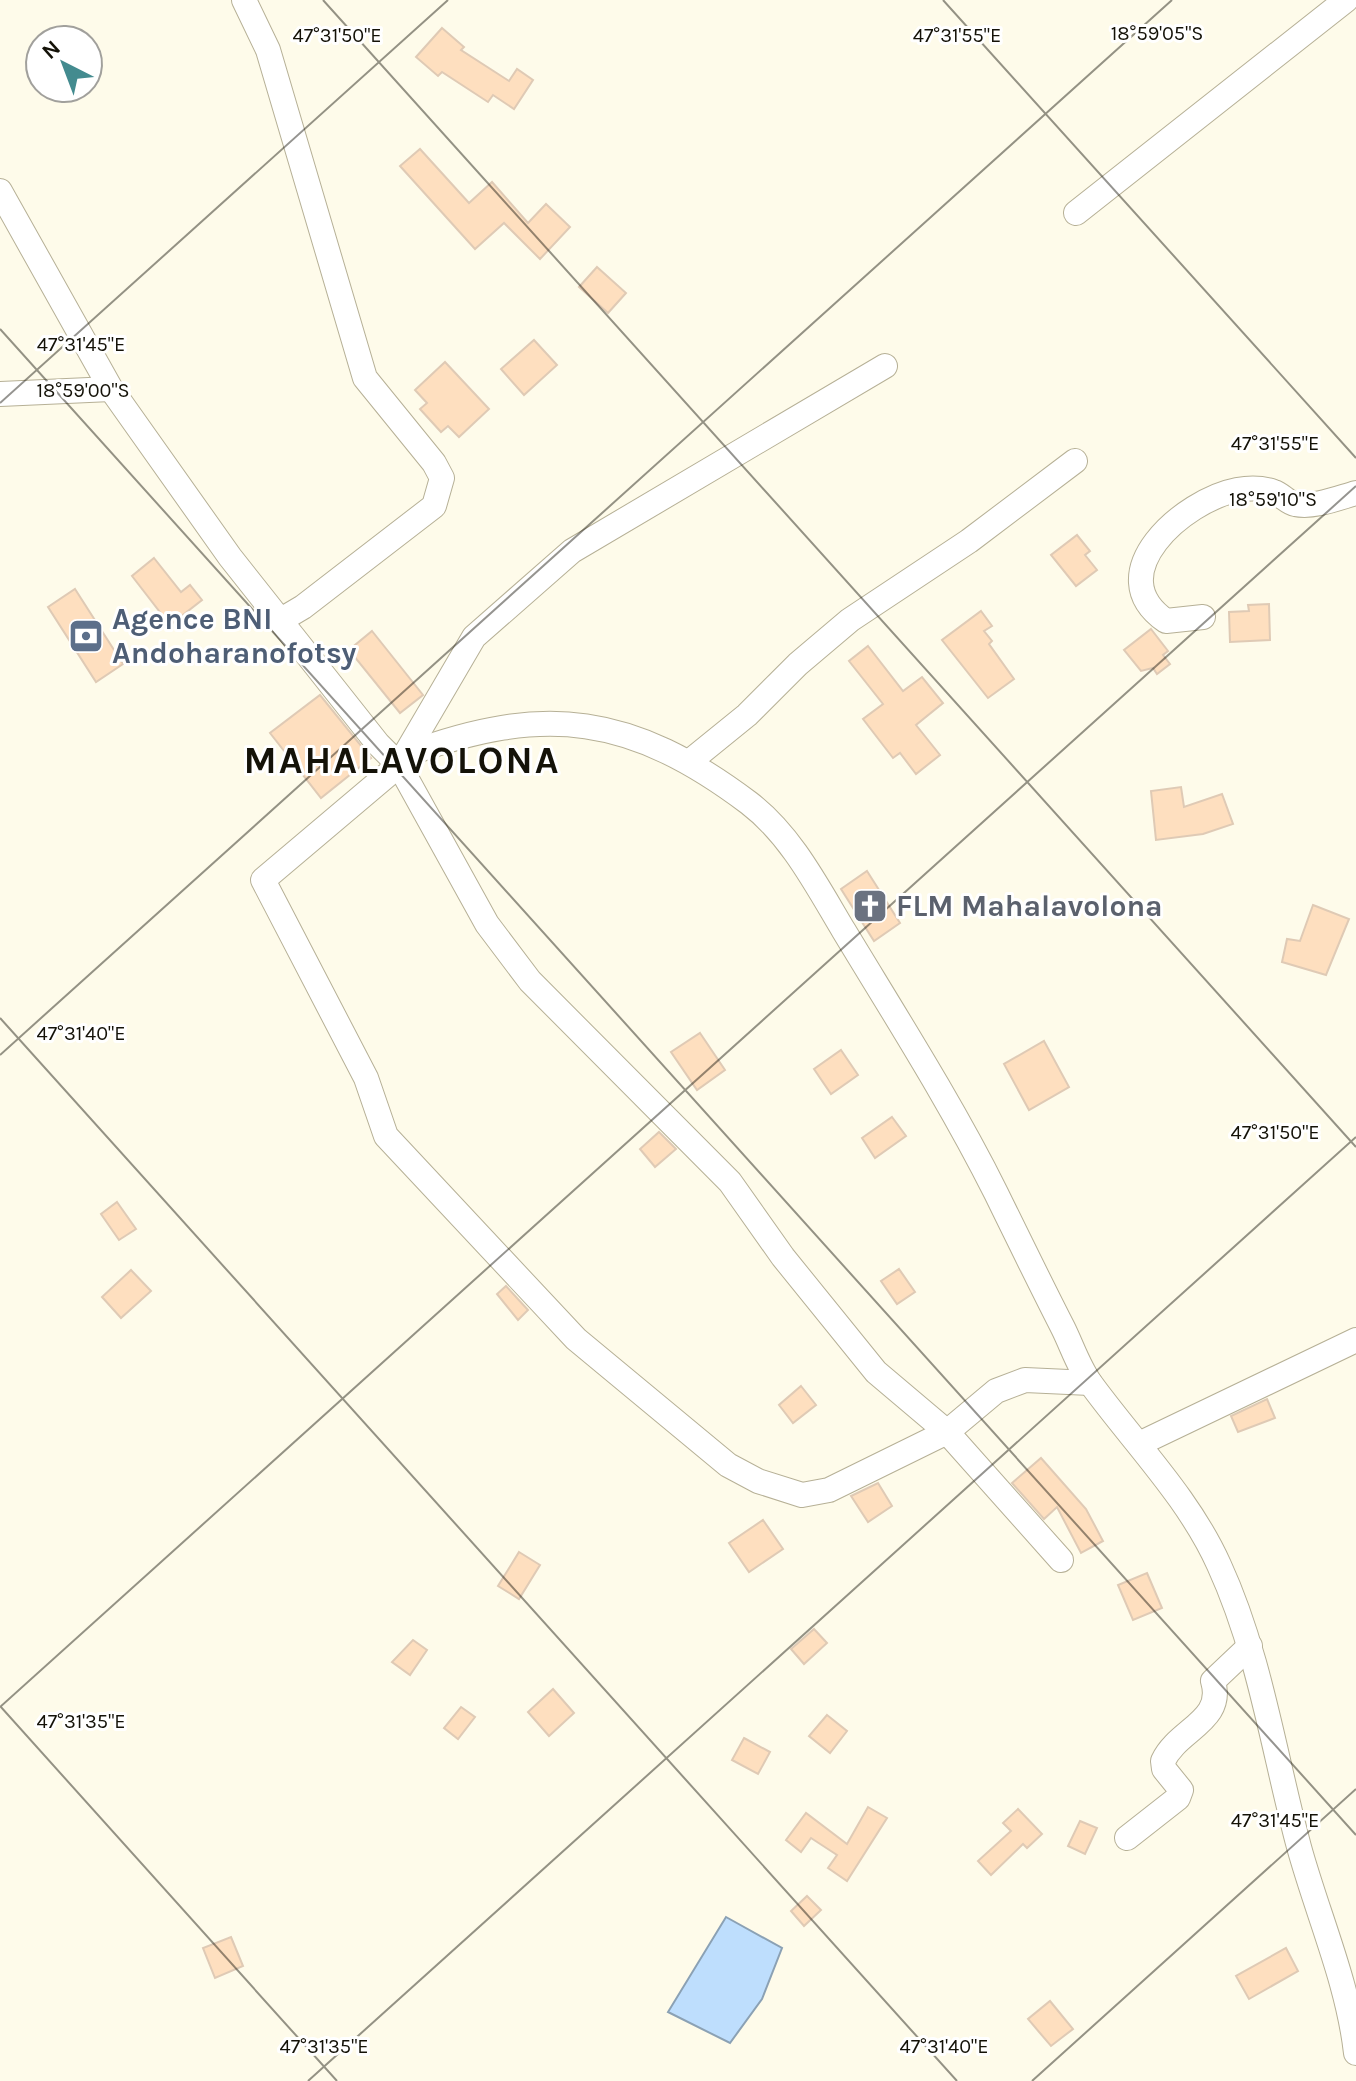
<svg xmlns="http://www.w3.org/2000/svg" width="1356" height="2081" viewBox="0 0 1356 2081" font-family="Karla,sans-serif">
<rect width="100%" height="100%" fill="#fefbea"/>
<polygon fill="#bedefd" stroke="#8ba1b4" stroke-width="2" points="726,1917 782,1948 762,1999 730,2043 668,2012"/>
<g fill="#fedfbf" stroke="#dfcab5" stroke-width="2">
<polygon points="442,28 464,47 461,50 509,81 517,69 533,80 514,109 493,95 488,102 442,72 438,76 416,57"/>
<polygon points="420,149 469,203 492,182 528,223 546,204 570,227 540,259 504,223 475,249 400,166"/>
<polygon points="597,267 626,293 608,313 579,287"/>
<polygon points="534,340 557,365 524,395 501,369"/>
<polygon points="445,362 489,409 459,437 448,426 441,432 420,409 427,403 415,390"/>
<polygon points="1077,535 1090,551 1085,555 1097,570 1076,586 1051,555"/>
<polygon points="154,558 181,592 190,585 202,600 170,625 132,576"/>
<polygon points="75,589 123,664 96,682 48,607"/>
<polygon points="1269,604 1270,640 1230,642 1229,612 1249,611 1248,605"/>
<polygon points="981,611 992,626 984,631 992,641 989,644 1014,679 988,698 942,640"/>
<polygon points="1151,629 1168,651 1163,655 1170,664 1157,674 1153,668 1141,671 1124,650"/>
<polygon points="372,631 423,695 400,713 349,650"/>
<polygon points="868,646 903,691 922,677 943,703 916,725 940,755 916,774 900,753 893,758 863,719 883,704 849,661"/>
<polygon points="320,695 371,758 321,798 270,733"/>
<polygon points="1181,787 1184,807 1222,794 1233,824 1203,834 1156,840 1151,791"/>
<polygon points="867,871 900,923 874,941 841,889"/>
<polygon points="1313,905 1349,919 1326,975 1282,962 1287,939 1300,941"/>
<polygon points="700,1033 725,1070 697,1090 671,1052"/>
<polygon points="1044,1041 1069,1087 1029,1110 1004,1064"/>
<polygon points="841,1050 858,1075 831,1094 814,1069"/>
<polygon points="892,1117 906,1136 875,1158 862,1138"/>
<polygon points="659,1132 676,1149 655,1167 640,1149"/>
<polygon points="117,1202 136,1229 119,1240 101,1214"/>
<polygon points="899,1269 915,1292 897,1304 881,1281"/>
<polygon points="131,1270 151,1291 121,1318 102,1297"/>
<polygon points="506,1286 528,1310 518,1320 497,1294"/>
<polygon points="801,1386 816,1405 793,1423 779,1405"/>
<polygon points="1267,1399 1275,1418 1238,1432 1231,1416"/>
<polygon points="1041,1458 1086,1509 1103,1541 1081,1553 1057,1507 1044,1519 1012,1483"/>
<polygon points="878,1483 892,1506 868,1522 851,1496"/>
<polygon points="763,1520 783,1549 749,1572 729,1543"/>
<polygon points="519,1552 540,1565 519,1599 498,1586"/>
<polygon points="1147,1573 1162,1608 1133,1620 1118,1585"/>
<polygon points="814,1629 827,1643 804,1664 791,1649"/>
<polygon points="413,1640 427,1650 410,1675 392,1662"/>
<polygon points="553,1689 574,1713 549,1736 528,1712"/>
<polygon points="461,1707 475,1717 458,1739 444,1728"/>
<polygon points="827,1715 847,1731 830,1753 809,1736"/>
<polygon points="744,1738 770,1752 758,1774 732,1760"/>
<polygon points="868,1807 887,1818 847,1881 828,1868 837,1855 811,1838 801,1852 786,1840 806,1813 847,1844"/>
<polygon points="1018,1809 1042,1834 1027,1848 1023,1844 991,1875 978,1861 1011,1831 1003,1823"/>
<polygon points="1080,1821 1097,1828 1085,1854 1068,1846"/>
<polygon points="807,1896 821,1910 804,1926 791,1911"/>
<polygon points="231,1937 243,1966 215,1978 203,1948"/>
<polygon points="1286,1948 1298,1971 1249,1999 1236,1976"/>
<polygon points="1050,2001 1073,2029 1051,2046 1028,2019"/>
</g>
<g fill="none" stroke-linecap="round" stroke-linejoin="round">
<g stroke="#b6b096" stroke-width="26">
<g id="minor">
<polyline points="244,0 268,50 365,378 434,463 442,478 434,506 303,607 281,620"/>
<polyline points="0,191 111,389 230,557 378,744 399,765 487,924 530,981 730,1182 783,1257 876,1372 947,1432 1061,1560"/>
<polyline points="1076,213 1346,0"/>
<polyline points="885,366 572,551 474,637 399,765 263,880 366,1078 386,1136 576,1339 728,1465 758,1481 802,1495 829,1490 947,1432 996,1391 1025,1380 1090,1383"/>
<polyline points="0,394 111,389"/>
<path d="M1203 617 1166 621C1098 574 1184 500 1237 490 1248 488 1263 488 1274 492 1281 494 1288 503 1295 504 1314 508 1338 498 1356 493"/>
<path d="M408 754C545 703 632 715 749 803 791 835 817 886 844 931 896 1017 951 1103 996 1193 1018 1238 1040 1283 1063 1328 1072 1346 1079 1368 1091 1384 1134 1443 1189 1498 1219 1565 1260 1654 1274 1754 1299 1847 1318 1916 1348 1982 1356 2053"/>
<polyline points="689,762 747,715 798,664 850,620 969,541 1075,461"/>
<polyline points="1139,1444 1356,1340"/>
<path d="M1127 1838 1178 1798 1181 1790 1164 1769 1163 1761C1178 1729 1225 1721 1213 1681L1250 1646"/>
</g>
</g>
<use href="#minor" stroke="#fff" stroke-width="24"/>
</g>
<path fill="none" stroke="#141208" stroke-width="2" stroke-opacity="0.45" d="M323 0 1356 1147M943 0 1356 458M0 329 1356 1835M0 403 448 0M0 1018 957 2081M0 1055 1172 0M0 1706 337 2081M0 1707 1356 486M308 2081 1356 1137M1032 2081 1356 1789"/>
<defs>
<g id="bank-square" transform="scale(1.8)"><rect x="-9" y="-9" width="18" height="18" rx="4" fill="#5c6f8a" stroke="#fff"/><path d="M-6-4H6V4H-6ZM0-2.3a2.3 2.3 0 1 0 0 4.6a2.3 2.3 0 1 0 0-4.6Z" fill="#fff"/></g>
<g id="church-square" transform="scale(1.8)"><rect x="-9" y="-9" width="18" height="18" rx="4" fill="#6b7280" stroke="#fff"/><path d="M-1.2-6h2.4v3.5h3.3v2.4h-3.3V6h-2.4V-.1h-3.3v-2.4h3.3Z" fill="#fff"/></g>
</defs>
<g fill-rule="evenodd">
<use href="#bank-square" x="86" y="636"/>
<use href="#church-square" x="870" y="906"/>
</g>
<g text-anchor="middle" stroke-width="6" stroke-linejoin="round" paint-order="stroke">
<g font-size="30" font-weight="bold" fill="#4e5e75" stroke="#fff" text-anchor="start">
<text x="112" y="629">Agence BNI<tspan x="112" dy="34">Andoharanofotsy</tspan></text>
</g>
<g font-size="30" font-weight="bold" fill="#5b616d" stroke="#fff" text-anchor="start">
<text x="896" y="916">FLM Mahalavolona</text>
</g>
<g font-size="38" font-weight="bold" letter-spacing="2" fill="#141208" stroke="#fff">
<text x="402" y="773">MAHALAVOLONA</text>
</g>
</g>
<g font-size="20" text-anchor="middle" fill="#141208" stroke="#fff" stroke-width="6" stroke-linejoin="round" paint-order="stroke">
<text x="1157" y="40">18°59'05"S</text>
<text x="957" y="42">47°31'55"E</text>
<text x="337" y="42">47°31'50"E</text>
<text x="81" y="351">47°31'45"E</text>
<text x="83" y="397">18°59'00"S</text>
<text x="1275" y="450">47°31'55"E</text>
<text x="1273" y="506">18°59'10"S</text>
<text x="81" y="1040">47°31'40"E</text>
<text x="1275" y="1139">47°31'50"E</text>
<text x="81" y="1728">47°31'35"E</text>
<text x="1275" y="1827">47°31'45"E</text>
<text x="324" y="2053">47°31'35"E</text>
<text x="944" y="2053">47°31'40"E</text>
</g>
<g transform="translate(64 64) rotate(318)"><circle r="38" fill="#ffffff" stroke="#a1a09c" stroke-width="2"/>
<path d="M0-6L14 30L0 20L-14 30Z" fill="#438b8f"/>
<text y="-12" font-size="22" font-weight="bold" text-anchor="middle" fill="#141208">N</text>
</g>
</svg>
